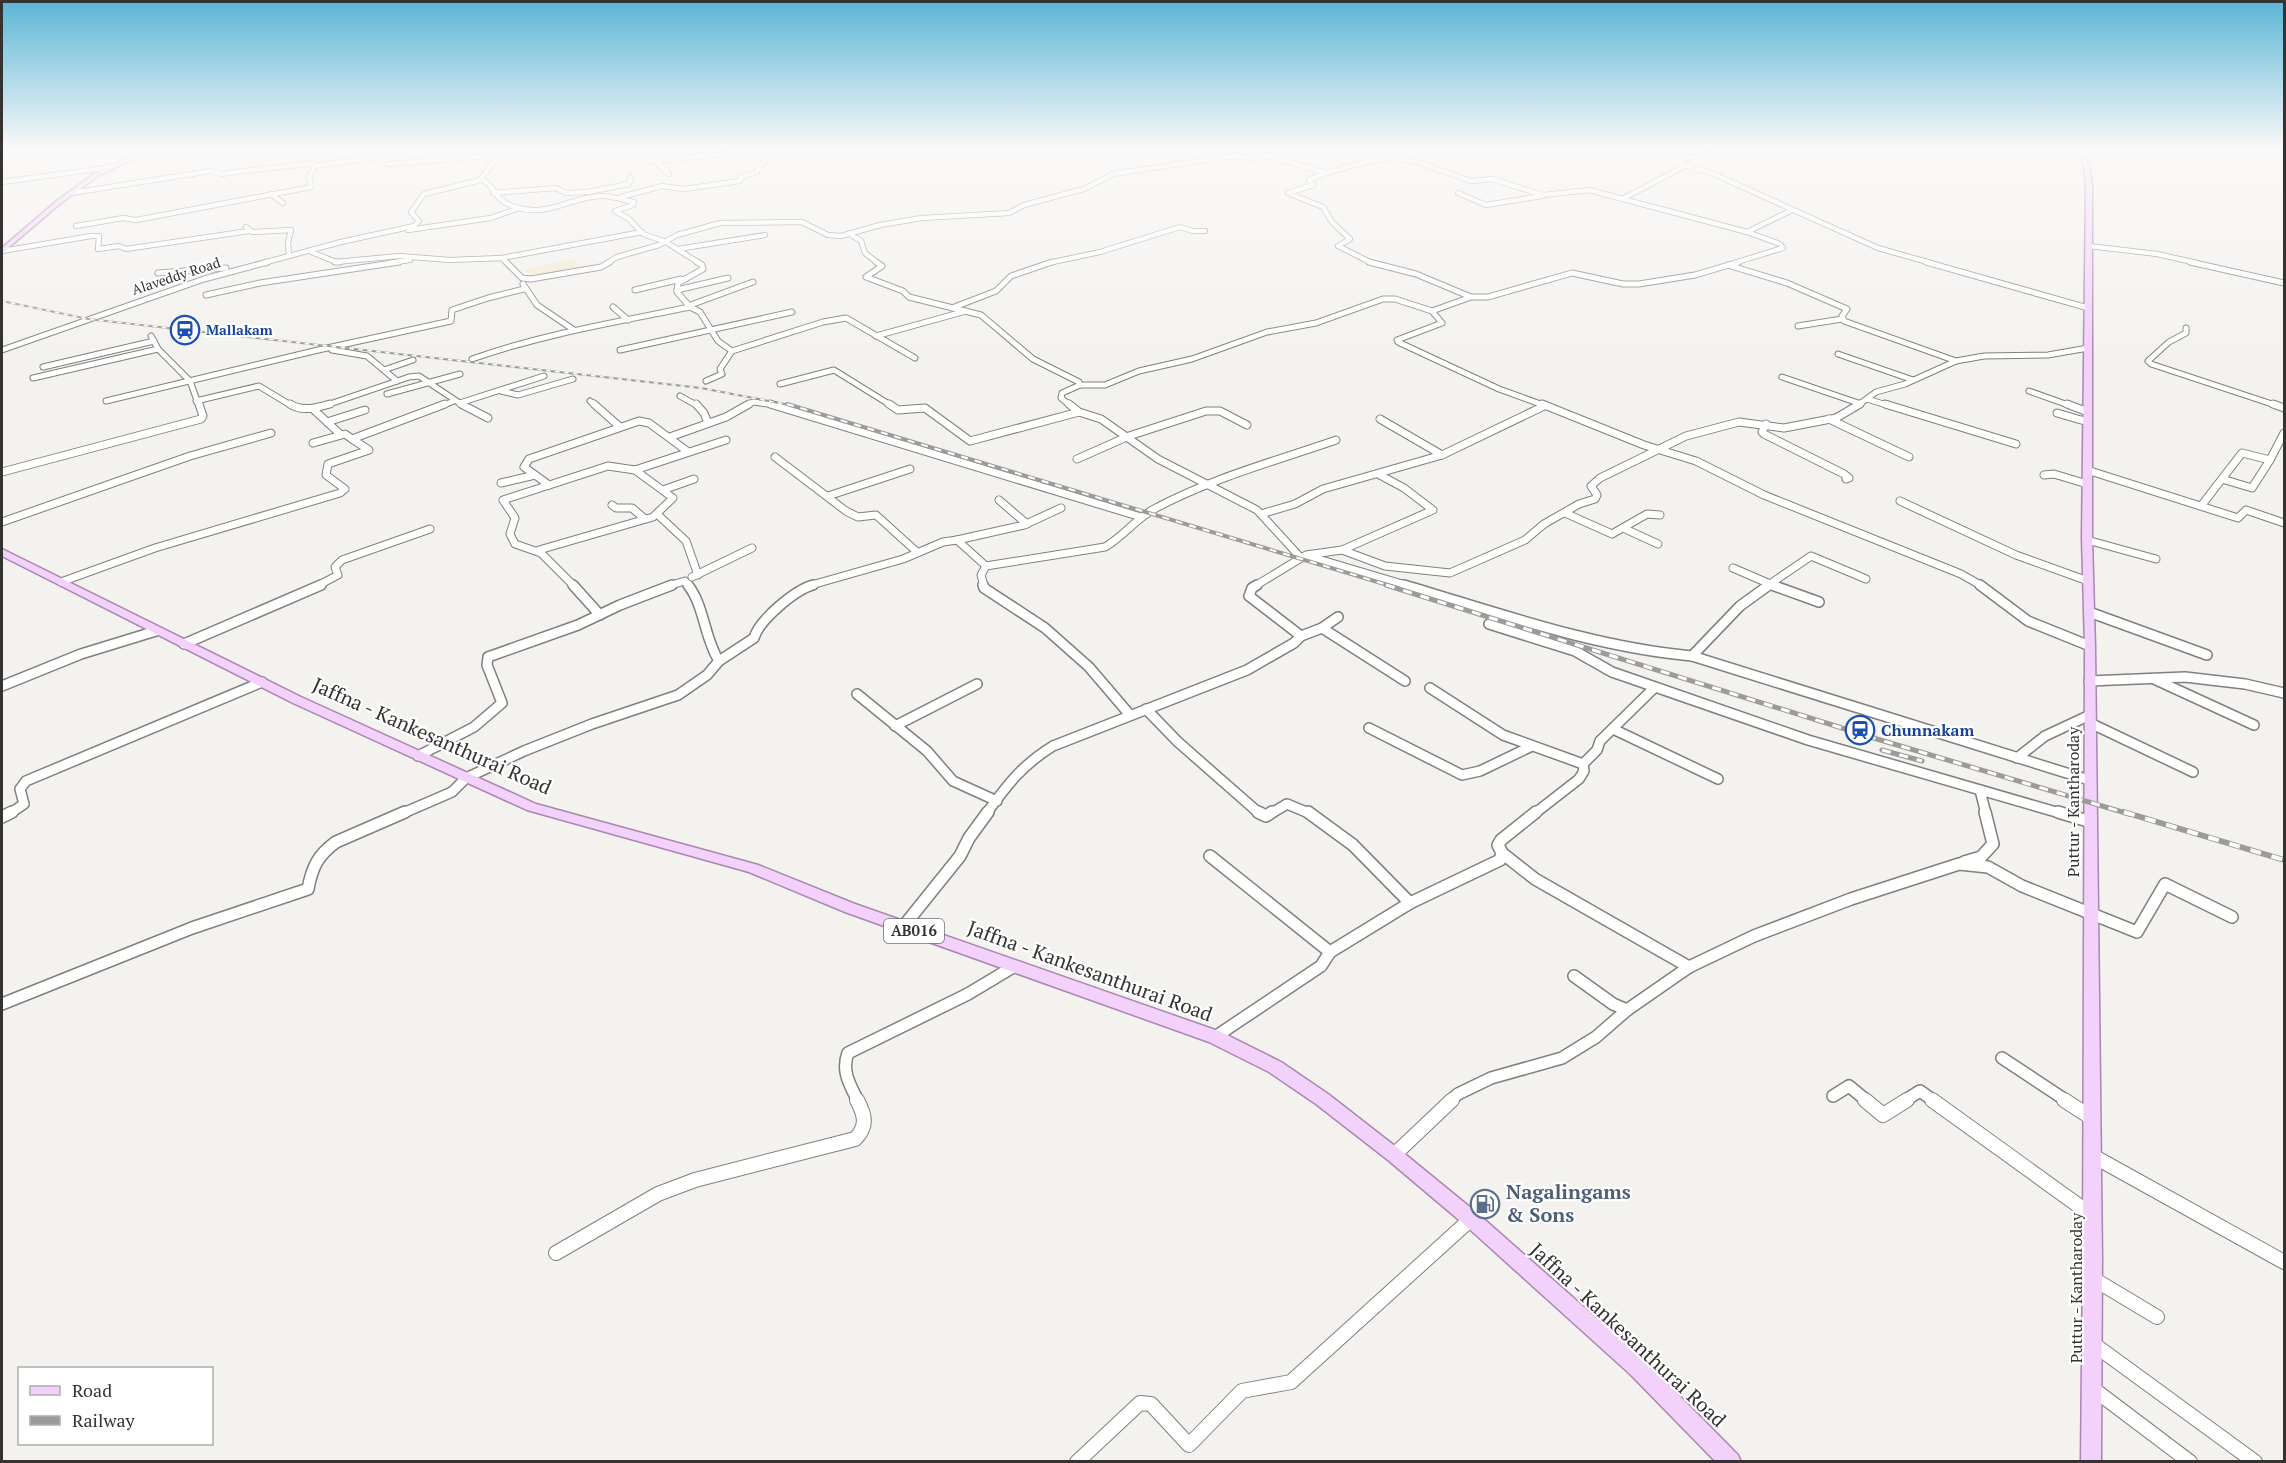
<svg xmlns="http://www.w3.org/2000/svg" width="2286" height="1463" viewBox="0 0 2286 1463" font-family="'PT Serif',serif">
<rect width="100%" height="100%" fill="#f4f2ef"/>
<polygon fill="#f2e7d2" points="572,258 584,268 540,276 532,276 524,270"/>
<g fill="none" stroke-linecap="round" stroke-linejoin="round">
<g stroke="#817f7c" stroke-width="6">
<g id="minor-far5">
<polyline points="631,149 632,154 657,163 669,174"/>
<polyline points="1366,149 1391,158 1417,162 1471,181 1492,179 1543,195 1589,190 1747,232"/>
<polyline points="1636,149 1716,175 1878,248 1931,263"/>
<polyline points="149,151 158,149"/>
<polyline points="1269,156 1326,173 1309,180 1313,185 1288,193 1323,207 1332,222 1350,239 1338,246 1372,263"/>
<polyline points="1674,160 1704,155 1718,149"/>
<polyline points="654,161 764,150"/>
<polyline points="1326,173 1365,162 1391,158"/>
<path d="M481 179C495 185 493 200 515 207 548 218 572 196 602 196 612 196 624 200 634 202L633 205 615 211 629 219 643 234 666 242 699 263"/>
<polyline points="2,182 112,167"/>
<polyline points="71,193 211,171 221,174 313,163 313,166 380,157 384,158 387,164 391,164 498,155"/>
<polyline points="493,193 556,188 566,193 588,192 629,184 631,177"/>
<polyline points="1458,193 1486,205 1542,196"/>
<polyline points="271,194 283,203"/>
<polyline points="621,197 662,186 684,189 740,181 741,177 757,172 758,167 766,161 764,149"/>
<polyline points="1624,198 1687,165"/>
<polyline points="76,226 123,218 136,220 311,187 309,176 314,170 313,166"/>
<polyline points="246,227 252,232 291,230 288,243 289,256"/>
<polyline points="408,230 491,218 519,208"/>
<polyline points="850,234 861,241 865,253 878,263"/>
<polyline points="2089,246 2157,254 2197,263"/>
<polyline points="678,249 765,235"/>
<polyline points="2,251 91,236 99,236 98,249 119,246 126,249 249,231"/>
<polyline points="309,251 336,262 399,256 450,260 502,258 507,263"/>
<polyline points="502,258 642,232"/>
<polyline points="263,263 341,242 414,226 419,221 411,212 424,194 477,181 481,179 498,155 528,149"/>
<polyline points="389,263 410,260"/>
<polyline points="607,263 617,257 659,245 677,235 720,223 802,222 828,235 841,236 880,225 922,218 1009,213 1024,205 1084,189 1113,174 1232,156 1256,158 1299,149"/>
<polyline points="1048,263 1100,252 1180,227 1193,231 1205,231"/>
<polyline points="1734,263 1783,248 1780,244 1747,232 1792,210"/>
</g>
</g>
<g stroke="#817f7c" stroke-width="7">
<g id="minor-far4">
<polyline points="335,262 340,262"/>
<polyline points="506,262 522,278 531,279 601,267 610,262"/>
<polyline points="697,262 702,265 703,269 678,283 677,292 690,307 700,312 718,341 732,351 720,369 722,374 706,381"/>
<polyline points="876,262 882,266 866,277 903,291 909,297 981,315 1033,359 1079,382 1080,385 1062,393 1061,398 1071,406"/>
<polyline points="1369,262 1416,274 1471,297 1432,311 1442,323 1397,340 1398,342 1499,389 1546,406"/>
<polyline points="1926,262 2088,308"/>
<polyline points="2190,262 2284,283"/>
<polyline points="1728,265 1787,283 1847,309 1842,316 1844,321 1956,361"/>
<polyline points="158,273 226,268"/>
<polyline points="523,284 537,305 574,330"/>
<polyline points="635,290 681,279"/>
<polyline points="677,290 728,278"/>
<polyline points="206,295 260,283 399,262"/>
<polyline points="1471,297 1488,297 1572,273 1623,284 1639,284 1695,275 1739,262"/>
<polyline points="688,306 753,282"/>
<polyline points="613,307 628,320"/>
<polyline points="952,308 996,291 1011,276 1052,262"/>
<polyline points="1798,326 1842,319"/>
<polyline points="2186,328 2186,333 2169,342 2148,361 2151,364 2278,406"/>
<polyline points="151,336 158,349 190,381 199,406"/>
<polyline points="876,336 966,311"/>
<polyline points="2,350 204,279 268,262"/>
<polyline points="332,350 367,356 397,381"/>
<polyline points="620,350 792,312"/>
<polyline points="732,351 823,322 846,318 915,358"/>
<polyline points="1838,354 1913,380"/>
<path d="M472 359C543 334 617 322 690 307"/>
<polyline points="43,367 154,341"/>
<polyline points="384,370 413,360"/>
<polyline points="1782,377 1861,404"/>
<polyline points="33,378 158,349"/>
<polyline points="780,384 834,370 892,406"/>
<polyline points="1080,385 1105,385 1139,371 1192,359 1267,332 1316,323 1383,299 1395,299 1432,311"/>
<polyline points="501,391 518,395 573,379"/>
<polyline points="2029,391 2071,406"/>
<polyline points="387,394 460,374"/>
<polyline points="680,396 698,406"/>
<polyline points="1867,399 1890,406"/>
<polyline points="106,401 318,350 451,321 452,310 488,298 524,289"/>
<polyline points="196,401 259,386 292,406"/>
<polyline points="590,401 596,406"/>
<polyline points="460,403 544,376"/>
<polyline points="324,406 409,377 419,376 464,406"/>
<polyline points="441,406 454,401"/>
<polyline points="746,406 753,402 781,406"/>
<polyline points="1857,406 1876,392 1905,384 1956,361 1984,356 2048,355 2088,348"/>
</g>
</g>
<g stroke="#817f7c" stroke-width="9">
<g id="minor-far3">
<path d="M290 404C302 412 316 408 330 404"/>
<polyline points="461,404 488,418"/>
<polyline points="594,404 620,427"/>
<polyline points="696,404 704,413 708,423"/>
<polyline points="770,404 1141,517"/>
<polyline points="889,404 898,410 925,408 970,441 1079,412"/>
<polyline points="1069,404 1079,412 1101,419 1158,459 1257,510 1301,558"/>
<polyline points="1542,404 1644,445 1696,461 1764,495 1961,574 1982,586"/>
<polyline points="1885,404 2016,444"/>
<polyline points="2067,404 2088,412"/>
<polyline points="2273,404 2284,408"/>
<polyline points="313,409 340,434"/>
<polyline points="2057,413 2088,422"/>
<polyline points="1380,419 1442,455"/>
<polyline points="1829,419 1909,457"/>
<polyline points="327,422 365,410"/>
<polyline points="1766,424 1762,432 1764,434 1844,474 1849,478 1846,479"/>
<polyline points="670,437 726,417 749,404"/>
<polyline points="313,443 345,434 352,439 445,404"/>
<polyline points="775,457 846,511 858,517 876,515 917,552"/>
<polyline points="1077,459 1129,436 1206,411 1220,411 1247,425"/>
<polyline points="2270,460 2284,433"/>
<polyline points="2087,470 2238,518 2246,510 2284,523"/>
<polyline points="2,472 201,419 203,416 199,404"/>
<polyline points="2044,475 2054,474 2087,484"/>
<polyline points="501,483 535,475"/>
<polyline points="549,485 524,467 529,459 639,421 649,423 687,451"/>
<polyline points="663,490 694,479"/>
<polyline points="828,496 910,469"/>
<polyline points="999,500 1027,524"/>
<polyline points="1900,501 2016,555 2088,581"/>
<polyline points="612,505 616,508 632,508 645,519"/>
<polyline points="2201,506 2242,453 2270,460 2252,488 2222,479"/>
<polyline points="1565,513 1612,534 1647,514 1660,515"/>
<polyline points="657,514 686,541 698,575"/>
<polyline points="1261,514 1295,504 1323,489 1442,455 1544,406"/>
<polyline points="2,522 190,456 271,433"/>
<polyline points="1623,528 1658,544"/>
<polyline points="957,540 1024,525 1061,508"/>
<polyline points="2087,540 2156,559"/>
<polyline points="539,550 653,517 673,498 635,470"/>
<polyline points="1342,550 1385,566 1450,573 1525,540 1544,524 1579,504 1595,499 1597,495 1591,486 1600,478 1686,436 1739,422 1784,428 1836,418 1860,404"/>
<polyline points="1308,556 1409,586"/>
<path d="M986 566 1105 547C1124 536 1136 518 1156 508 1212 478 1276 461 1336 440"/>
<polyline points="1733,568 1770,584 1811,556 1866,579"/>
<polyline points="692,577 752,548"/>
<polyline points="61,582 155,548 340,493 345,489 326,475 328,464 369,450 352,439"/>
<polyline points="317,586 338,575 335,567 342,560 430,529"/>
<polyline points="574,586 541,553 515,544 510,534 515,518 503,500 608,466 635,470 726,440"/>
<polyline points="668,586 685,581 689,586"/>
<polyline points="808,586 903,559 943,542 957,540 986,566 981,575 984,586"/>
<polyline points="1255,586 1306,555 1342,550 1433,510 1404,488 1378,474"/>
<polyline points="1767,586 1770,584 1776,586"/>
</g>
</g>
<g stroke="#817f7c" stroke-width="12">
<g id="minor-far2">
<polyline points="573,585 600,615"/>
<path d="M688 585C705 607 704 638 719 661"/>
<polyline points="983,585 984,588 1045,628 1089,667 1130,715"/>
<path d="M1404 585C1499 613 1593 647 1692 656L2089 780"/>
<polyline points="1772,585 1819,602"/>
<polyline points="1980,585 2028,621 2090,646"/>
<polyline points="2089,612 2207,655"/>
<polyline points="1489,624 1575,651 1612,672 1808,740 2063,814"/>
<polyline points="1322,628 1405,681"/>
<polyline points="1301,636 1322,628 1338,617"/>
<polyline points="184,644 321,585"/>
<polyline points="1692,656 1740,606 1769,585"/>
<polyline points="2154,679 2254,725"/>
<polyline points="2089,681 2185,677 2245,684 2284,693"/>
<polyline points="2,686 81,654 156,631"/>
<polyline points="1430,688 1503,735 1583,764"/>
<polyline points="857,694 927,751 953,781 997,801"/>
<polyline points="1146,709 1178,742 1260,814"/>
<polyline points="2090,723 2193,772"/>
<polyline points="895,726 977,684"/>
<polyline points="1369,728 1462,775 1480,771 1532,746"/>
<polyline points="1613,729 1718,779"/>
<polyline points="418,756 474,727 502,703 487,665 488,657 578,625 620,605 672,585"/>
<polyline points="2017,758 2045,736 2090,715"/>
<polyline points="1980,790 1986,814"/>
<polyline points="9,814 24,804 20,789 26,781 262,682"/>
<path d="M401 814 452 792 466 778 524 751 592 724 678 695 707 675 719 661 754 638C759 620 795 590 813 585"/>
<path d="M986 814C1007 785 1022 765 1053 746L1247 670 1294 643 1301 636 1249 596 1252 588 1257 585"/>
<polyline points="1270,814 1287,804 1311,814"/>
<polyline points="1534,814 1579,779 1584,771 1583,764 1597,750 1600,741 1654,688"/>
</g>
</g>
<g stroke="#817f7c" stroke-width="14">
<g id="minor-far1">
<polyline points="1258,812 1266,816 1272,812"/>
<polyline points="1308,812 1353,845 1410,903"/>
<polyline points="2058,812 2091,822"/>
<polyline points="2,817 12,812"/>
<polyline points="1502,853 1535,879 1689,967"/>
<polyline points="1210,856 1330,952"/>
<polyline points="1964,862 1981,857 1993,844 1985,812"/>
<polyline points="903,927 960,856 969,838 988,812"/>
<polyline points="1574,976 1613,1004 1627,1010"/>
<path d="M2 1004 192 928 308 889C312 867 318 855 336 842L405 812"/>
<polyline points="1215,1037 1321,966 1330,952 1410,903 1500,860 1502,853 1498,845 1501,840 1536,812"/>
<polyline points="2002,1058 2067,1101"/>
<polyline points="1833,1096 1849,1086 1867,1101"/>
<path d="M858 1101C850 1085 841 1071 848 1053L968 994 1013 967"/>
<polyline points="1450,1101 1458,1094 1491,1078 1562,1058 1596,1037 1627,1010 1689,967 1754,936 1851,899 1959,864 1988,867 2022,886 2137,932 2165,884 2232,917"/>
<polyline points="1904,1101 1920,1091 1934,1101"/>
</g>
</g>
<g stroke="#817f7c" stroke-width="16">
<g id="minor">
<polyline points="1865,1100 1883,1115 1907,1100"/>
<polyline points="1932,1100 2093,1216"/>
<polyline points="2064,1100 2092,1118"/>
<polyline points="1394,1155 1452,1100"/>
<polyline points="2093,1156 2284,1262"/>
<path d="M556 1253 658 1194 695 1180 855 1139C868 1126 865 1115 857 1100"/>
<polyline points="2092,1278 2157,1317"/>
<polyline points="2092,1343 2255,1462"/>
<polyline points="2092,1388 2190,1462"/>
<polyline points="1077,1462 1140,1403 1151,1404 1189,1445 1242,1391 1291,1382 1471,1219"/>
</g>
</g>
<g stroke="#aa86b1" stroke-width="3">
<g id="major">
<polygon points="147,149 154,149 98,176 62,202 2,253 2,248 58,200 94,174"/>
<polygon points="2069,149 2074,149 2089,162 2092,185 2092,538 2095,647 2102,1258 2101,1462 2081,1462 2083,1258 2085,647 2082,538 2086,185 2083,162"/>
<polygon points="2,549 301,697 536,804 758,865 855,904 1221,1032 1281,1062 1328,1094 1400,1150 1477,1213 1644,1360 1738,1455 1741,1462 1716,1462 1630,1374 1465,1225 1388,1160 1316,1104 1269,1072 1209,1042 845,912 749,872 527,810 293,703 2,556"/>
</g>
</g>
<use href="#minor-far5" stroke="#fff" stroke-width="4.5"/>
<use href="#minor-far4" stroke="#fff" stroke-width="5"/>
<use href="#minor-far3" stroke="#fff" stroke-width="7"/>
<use href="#minor-far2" stroke="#fff" stroke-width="9"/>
<use href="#minor-far1" stroke="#fff" stroke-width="11"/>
<use href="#minor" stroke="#fff" stroke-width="14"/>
<use href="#major" fill="#f2d1fa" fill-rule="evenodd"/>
<g stroke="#9d9b99" stroke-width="2">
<polyline id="rail-far3" points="2,301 88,319 701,388 795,406"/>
</g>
<g stroke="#9d9b99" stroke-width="4">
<polyline id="rail-far2" points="787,404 1391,586"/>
</g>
<g stroke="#9d9b99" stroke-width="5">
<g id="rail-far1">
<polyline points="1386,585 1877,739 2129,814"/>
<polyline points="1882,750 1922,761"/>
</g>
</g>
<g stroke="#9d9b99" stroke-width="6">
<polyline id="rail" points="2124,812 2284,860"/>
</g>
<use href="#rail-far3" stroke="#fff" stroke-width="1.5" stroke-dasharray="4.5" stroke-linecap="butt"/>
<use href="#rail-far2" stroke="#fff" stroke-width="2" stroke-dasharray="7" stroke-linecap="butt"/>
<use href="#rail-far1" stroke="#fff" stroke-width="3" stroke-dasharray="9" stroke-linecap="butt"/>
<use href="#rail" stroke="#fff" stroke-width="4" stroke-dasharray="11" stroke-linecap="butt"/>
</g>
<linearGradient id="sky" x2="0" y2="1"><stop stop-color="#5bb5d6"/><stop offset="0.42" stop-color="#faf9f8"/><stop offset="1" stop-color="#faf9f8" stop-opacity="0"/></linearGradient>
<rect width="2286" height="354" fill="url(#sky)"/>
<defs>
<g id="station-ring" transform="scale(1.5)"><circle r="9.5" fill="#fff" stroke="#1a4fb4" stroke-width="1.5"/><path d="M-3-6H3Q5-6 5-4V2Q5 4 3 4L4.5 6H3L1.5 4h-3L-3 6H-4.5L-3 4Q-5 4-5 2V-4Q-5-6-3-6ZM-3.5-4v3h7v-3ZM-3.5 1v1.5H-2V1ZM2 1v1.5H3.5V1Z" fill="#1a4fb4"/></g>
<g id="fuel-ring" transform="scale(1.5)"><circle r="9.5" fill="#fff" stroke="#5c6f8a" stroke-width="1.5"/><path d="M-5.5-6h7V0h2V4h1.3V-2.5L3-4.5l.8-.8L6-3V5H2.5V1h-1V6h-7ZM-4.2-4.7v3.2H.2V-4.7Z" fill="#5c6f8a"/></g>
</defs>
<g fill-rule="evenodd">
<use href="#station-ring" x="185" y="330"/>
<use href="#station-ring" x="1860" y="730"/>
<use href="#fuel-ring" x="1485" y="1204"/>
</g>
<g text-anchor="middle" stroke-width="4.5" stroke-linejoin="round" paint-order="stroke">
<g font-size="14" fill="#343332" stroke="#fff">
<text transform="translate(176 276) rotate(-18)" y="5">Alaveddy Road</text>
</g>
<g font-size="14" font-weight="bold" fill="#164399" stroke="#fff" text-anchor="start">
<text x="206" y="335">Mallakam</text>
</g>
<rect fill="#fff" stroke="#717070" stroke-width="1.5" x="884" y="919" width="60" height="24" rx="4.5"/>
<g font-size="15" font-weight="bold" fill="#343332">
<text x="914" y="936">AB016</text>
</g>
<g font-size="16" font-weight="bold" fill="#164399" stroke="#fff" text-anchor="start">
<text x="1881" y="736">Chunnakam</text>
</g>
<g font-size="16" fill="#343332" stroke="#fff">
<text transform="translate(2073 802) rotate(-90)" y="6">Puttur - Kantharoday</text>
<text transform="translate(2076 1288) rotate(-90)" y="6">Puttur - Kantharoday</text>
</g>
<g font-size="20" fill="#343332" stroke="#fff">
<text transform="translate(432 736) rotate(24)" y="7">Jaffna - Kankesanthurai Road</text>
<text transform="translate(1090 971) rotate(20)" y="7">Jaffna - Kankesanthurai Road</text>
<text transform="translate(1628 1335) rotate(43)" y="7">Jaffna - Kankesanthurai Road</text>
</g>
<g font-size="20" font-weight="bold" fill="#4e5e75" stroke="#fff" text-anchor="start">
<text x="1506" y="1199">Nagalingams<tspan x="1506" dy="23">&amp; Sons</tspan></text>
</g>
</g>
<rect width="2286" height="1463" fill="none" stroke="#343332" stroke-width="6"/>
<rect x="18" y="1367" width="195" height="78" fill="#ffffff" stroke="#aeadad" stroke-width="1.5"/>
<rect x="30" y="1386" width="30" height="9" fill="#f2d1fa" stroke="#aeadad" stroke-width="1.5"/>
<text x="72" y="1397" font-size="18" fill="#343332">Road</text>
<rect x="30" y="1416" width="30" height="9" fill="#9d9b99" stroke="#aeadad" stroke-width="1.5"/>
<text x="72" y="1427" font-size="18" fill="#343332">Railway</text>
</svg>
